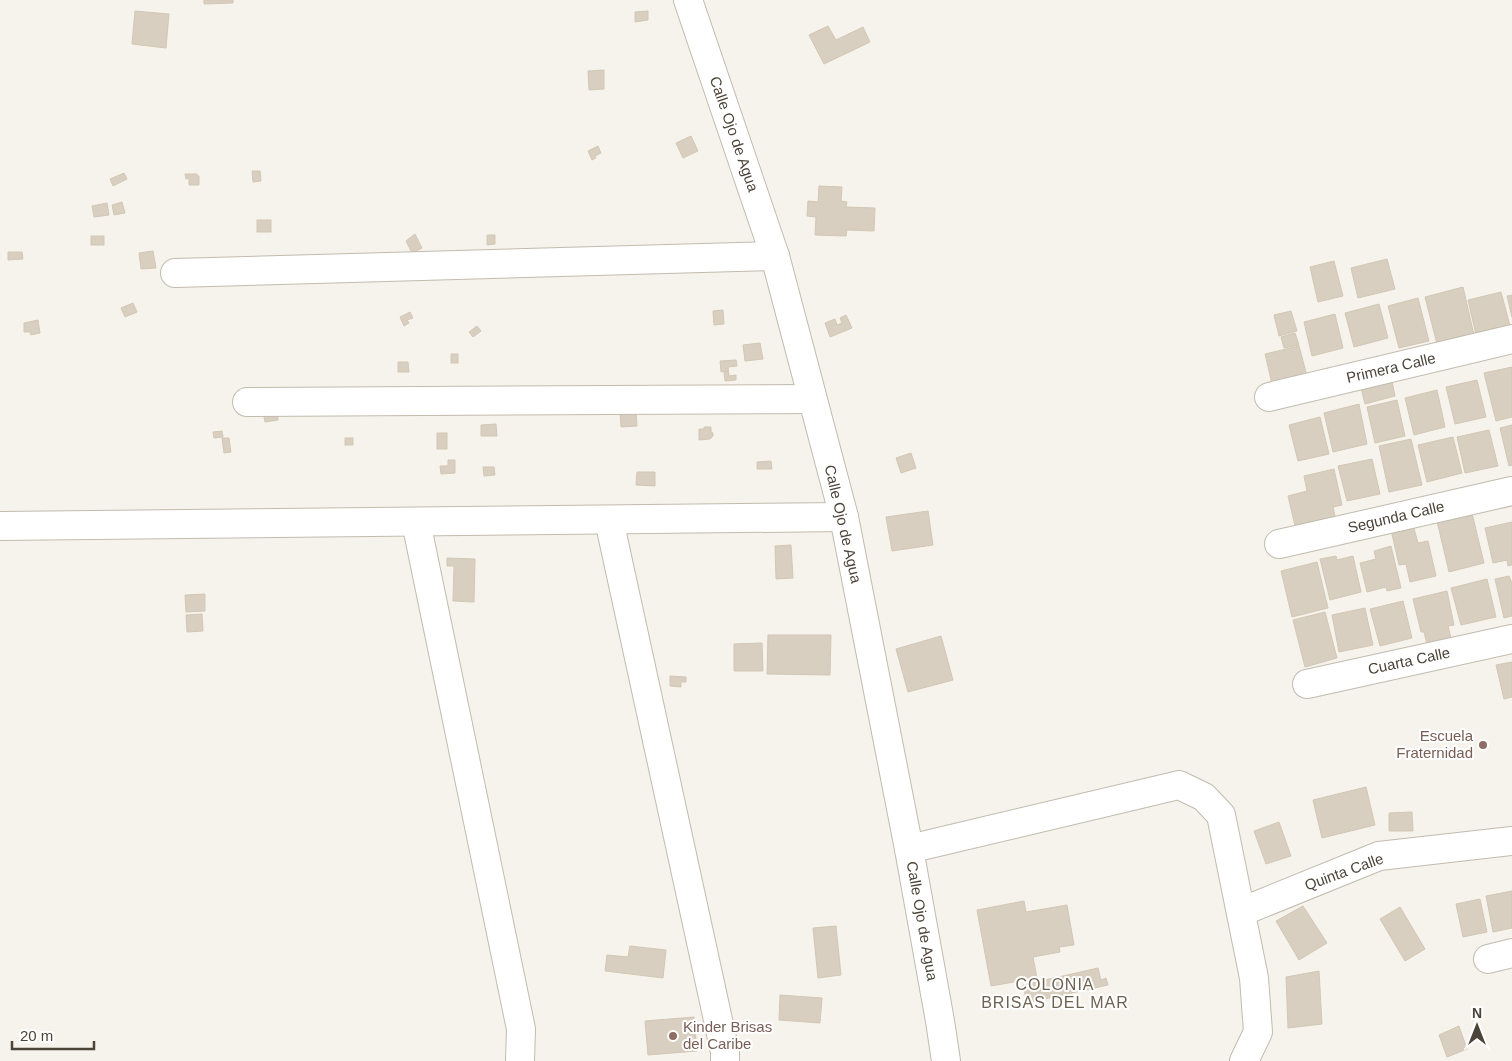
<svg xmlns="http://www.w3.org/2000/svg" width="1512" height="1061" viewBox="0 0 1512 1061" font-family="Arial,sans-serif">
<rect width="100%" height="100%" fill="#f6f3ec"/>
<g fill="#d8cfc1" stroke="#d3c7b4">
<polygon points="204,0 233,0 233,3 204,4"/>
<polygon points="135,11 169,14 166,48 132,44"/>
<polygon points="648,11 648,20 635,22 635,12"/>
<polygon points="828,26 836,40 863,27 870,42 824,64 809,35"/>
<polygon points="604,70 604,89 589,90 588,71"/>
<polygon points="691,136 698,151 683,158 676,143"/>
<polygon points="598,146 601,153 595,156 596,158 592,160 588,151"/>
<polygon points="252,171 260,171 261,181 253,182"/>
<polygon points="124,173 127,179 113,186 110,179"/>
<polygon points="185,174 197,174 197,176 199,176 199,185 189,185 189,178 186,179"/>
<polygon points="819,186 842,187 841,201 847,202 846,207 875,208 874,231 847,230 846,236 815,235 816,217 807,216 808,201 818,202"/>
<polygon points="122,202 125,213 114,215 112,205"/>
<polygon points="107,203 109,215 94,217 92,206"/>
<rect x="257" y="220" width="14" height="12"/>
<polygon points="415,234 422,248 412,253 406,241"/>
<polygon points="487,235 495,235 495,244 487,245"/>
<rect x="91" y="236" width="13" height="9"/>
<polygon points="153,251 156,268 141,269 139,253"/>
<polygon points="8,252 22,252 23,259 8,260"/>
<polygon points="1387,259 1395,289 1358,298 1351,268"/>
<polygon points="1334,261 1343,296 1318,302 1310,267"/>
<polygon points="1463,287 1474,335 1437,344 1425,297"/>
<polygon points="1501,292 1510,326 1476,335 1468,300"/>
<polygon points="1512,295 1512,317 1507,296"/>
<polygon points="1418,298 1429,341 1399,348 1388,306"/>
<polygon points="133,303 137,312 125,317 121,308"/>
<polygon points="1379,304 1388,338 1354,347 1345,313"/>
<polygon points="723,310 724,324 714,325 713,311"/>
<polygon points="1291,311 1297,331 1279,336 1274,315"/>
<polygon points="410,312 413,318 407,320 409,323 404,326 400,317"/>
<polygon points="1335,314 1343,348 1312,356 1304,322"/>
<polygon points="846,315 852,328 830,337 825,323 835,319 837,325 842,323 840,318"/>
<polygon points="38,320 40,333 31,335 30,332 24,332 24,323"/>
<polygon points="477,326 481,331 473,337 469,332"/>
<polygon points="1295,333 1299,345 1284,348 1281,337"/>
<polygon points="760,343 763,359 745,361 743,345"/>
<polygon points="1299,346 1307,376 1272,384 1265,354"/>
<rect x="451" y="354" width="7" height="9"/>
<polygon points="736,360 737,366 728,367 729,376 736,375 736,380 725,381 724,372 728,371 721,372 720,361"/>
<polygon points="398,362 408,362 409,372 398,372"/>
<polygon points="1512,367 1512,417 1496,421 1484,373"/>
<polygon points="1477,380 1486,417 1455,424 1446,387"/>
<polygon points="1392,381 1395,396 1365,404 1361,388"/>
<polygon points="1437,390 1445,427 1414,435 1405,398"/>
<polygon points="1397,400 1405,436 1375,443 1367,407"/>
<polygon points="1359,404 1367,444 1333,452 1324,413"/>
<polygon points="277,410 278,420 265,422 263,412"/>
<polygon points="636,411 637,426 621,427 620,412"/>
<polygon points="1320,417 1329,454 1298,461 1289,425"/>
<polygon points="496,424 497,436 481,436 481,425"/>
<polygon points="1512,425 1512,465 1509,466 1500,428"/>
<polygon points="704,427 711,427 711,432 713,433 713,436 710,439 699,440 699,429 704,429"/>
<polygon points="1489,430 1498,466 1465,473 1457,437"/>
<polygon points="222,431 223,437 214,438 213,432"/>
<rect x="437" y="433" width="10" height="16"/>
<polygon points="1453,437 1462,473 1427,482 1418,445"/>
<polygon points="222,438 229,438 231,452 224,453"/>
<rect x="345" y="438" width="8" height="7"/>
<polygon points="1411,439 1422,485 1389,492 1379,446"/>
<polygon points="911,453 916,468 901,473 896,458"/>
<polygon points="1372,459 1380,494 1347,501 1338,466"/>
<polygon points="448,460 455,460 455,473 441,474 440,466 448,466"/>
<polygon points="771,461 772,469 757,469 757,462"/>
<polygon points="483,467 494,467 495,475 484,476"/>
<polygon points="1334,469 1342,505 1333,507 1336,521 1296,530 1288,496 1307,491 1304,476"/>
<polygon points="637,472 655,472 655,486 636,485"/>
<polygon points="1471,509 1484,563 1449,572 1436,517"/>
<polygon points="928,511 933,545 892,551 886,517"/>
<polygon points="1512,522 1512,565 1508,566 1507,560 1493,563 1485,528"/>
<polygon points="1413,525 1418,543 1428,541 1436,576 1410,582 1406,564 1399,565 1391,530"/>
<polygon points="791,545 793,578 776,579 775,546"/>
<polygon points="1391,546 1401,588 1387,591 1386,587 1367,592 1360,563 1376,559 1374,551"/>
<polygon points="1336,556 1337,560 1353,556 1361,592 1330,600 1320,559"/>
<polygon points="447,558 475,559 474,602 453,601 454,566 447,566"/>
<polygon points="1317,562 1328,608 1292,617 1281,571"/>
<polygon points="1509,576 1512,583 1512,616 1504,618 1495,579"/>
<polygon points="1487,579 1496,617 1461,625 1451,588"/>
<polygon points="1447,591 1454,625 1448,626 1452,642 1428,648 1424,632 1421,632 1413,599"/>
<polygon points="205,594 205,611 186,612 185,595"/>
<polygon points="1403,601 1412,638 1380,646 1370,609"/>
<polygon points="1365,608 1373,645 1339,652 1332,615"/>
<polygon points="1325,612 1337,658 1305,667 1293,620"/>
<polygon points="202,614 203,631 187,632 186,615"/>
<polygon points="768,635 831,635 830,675 767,674"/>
<polygon points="941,636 953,680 908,692 896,649"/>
<polygon points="762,643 763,671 734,671 734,644"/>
<polygon points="1512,662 1512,697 1504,699 1496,665"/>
<polygon points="670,676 686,677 686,682 681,682 681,687 670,686"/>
<polygon points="1366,787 1375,825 1322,838 1313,800"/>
<polygon points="1412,812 1413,831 1389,831 1389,813"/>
<polygon points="1279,822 1291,856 1266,864 1254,831"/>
<polygon points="1512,891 1512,928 1493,932 1486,896"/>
<polygon points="1480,899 1487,932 1463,937 1456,904"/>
<polygon points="1024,901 1026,912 1067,905 1074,945 1059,947 1060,952 1033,957 1037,978 991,986 977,910"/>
<polygon points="1303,906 1327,943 1299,960 1276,921"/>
<polygon points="1400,907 1425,949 1405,961 1380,919"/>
<polygon points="836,926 841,975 818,978 813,928"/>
<polygon points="630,946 666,950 663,978 605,971 607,955 628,957"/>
<polygon points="1098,968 1101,980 1106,978 1108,985 1027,1003 1023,985"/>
<polygon points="1319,971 1322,1024 1288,1028 1286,977"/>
<polygon points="780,995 822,998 820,1023 779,1020"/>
<polygon points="694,1017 697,1051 648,1055 645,1021"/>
<polygon points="1459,1026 1467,1049 1447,1057 1439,1035"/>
</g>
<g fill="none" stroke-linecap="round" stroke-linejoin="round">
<g stroke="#c2bbae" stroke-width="30">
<g id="minor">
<polyline points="688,0 775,256 844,517 909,849 940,1021 946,1061"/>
<polyline points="175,273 775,256"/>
<polyline points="1269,397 1512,339"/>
<polyline points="247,402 812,399"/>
<polyline points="609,520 725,1052 725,1061"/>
<polyline points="416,522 521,1029 520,1061"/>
<polyline points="0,526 844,517"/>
<polyline points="1279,544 1512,491"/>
<polyline points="1307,684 1512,639"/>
<polyline points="909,849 1179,785 1204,797 1221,815 1254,978 1258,1032 1244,1061"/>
<polyline points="1241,912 1379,856 1512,841"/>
<polyline points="1488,959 1512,953"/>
</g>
</g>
<use href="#minor" stroke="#fff" stroke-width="28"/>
</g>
<g fill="#8d6e63" stroke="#fff" stroke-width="2">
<circle cx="1483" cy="745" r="5"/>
<circle cx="673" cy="1036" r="5"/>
</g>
<g text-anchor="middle" stroke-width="4" stroke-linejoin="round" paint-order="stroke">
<g font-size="15" fill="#4b4439" stroke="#fff">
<text transform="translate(734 134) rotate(71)" y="5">Calle Ojo de Agua</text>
<text transform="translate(1391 368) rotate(-13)" y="5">Primera Calle</text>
<text transform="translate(1396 517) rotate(-13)" y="5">Segunda Calle</text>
<text transform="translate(843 524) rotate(77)" y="5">Calle Ojo de Agua</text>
<text transform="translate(1409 661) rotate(-12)" y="5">Cuarta Calle</text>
<text transform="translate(1344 872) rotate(-20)" y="5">Quinta Calle</text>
<text transform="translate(922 921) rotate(80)" y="5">Calle Ojo de Agua</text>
</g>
<g font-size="15" fill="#785e54" stroke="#fff" text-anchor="end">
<text x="1473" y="741">Escuela<tspan x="1473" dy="17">Fraternidad</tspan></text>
<text x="683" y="1032" text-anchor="start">Kinder Brisas<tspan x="683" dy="17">del Caribe</tspan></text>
</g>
<g font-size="16" letter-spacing="1" fill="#6e6250" stroke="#fff">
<text x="1055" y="990">COLONIA<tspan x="1055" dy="18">BRISAS DEL MAR</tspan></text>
</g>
</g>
<g transform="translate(1477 1026)" stroke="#ffffff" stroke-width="4" paint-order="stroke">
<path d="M0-4L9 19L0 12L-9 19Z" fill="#4b4439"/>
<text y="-8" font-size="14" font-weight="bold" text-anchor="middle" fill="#4b4439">N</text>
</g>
<path d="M12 1041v8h82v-8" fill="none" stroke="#4b4439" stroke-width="2.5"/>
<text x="20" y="1041" font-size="15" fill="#4b4439" stroke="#ffffff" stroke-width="4" paint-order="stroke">20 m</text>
</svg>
